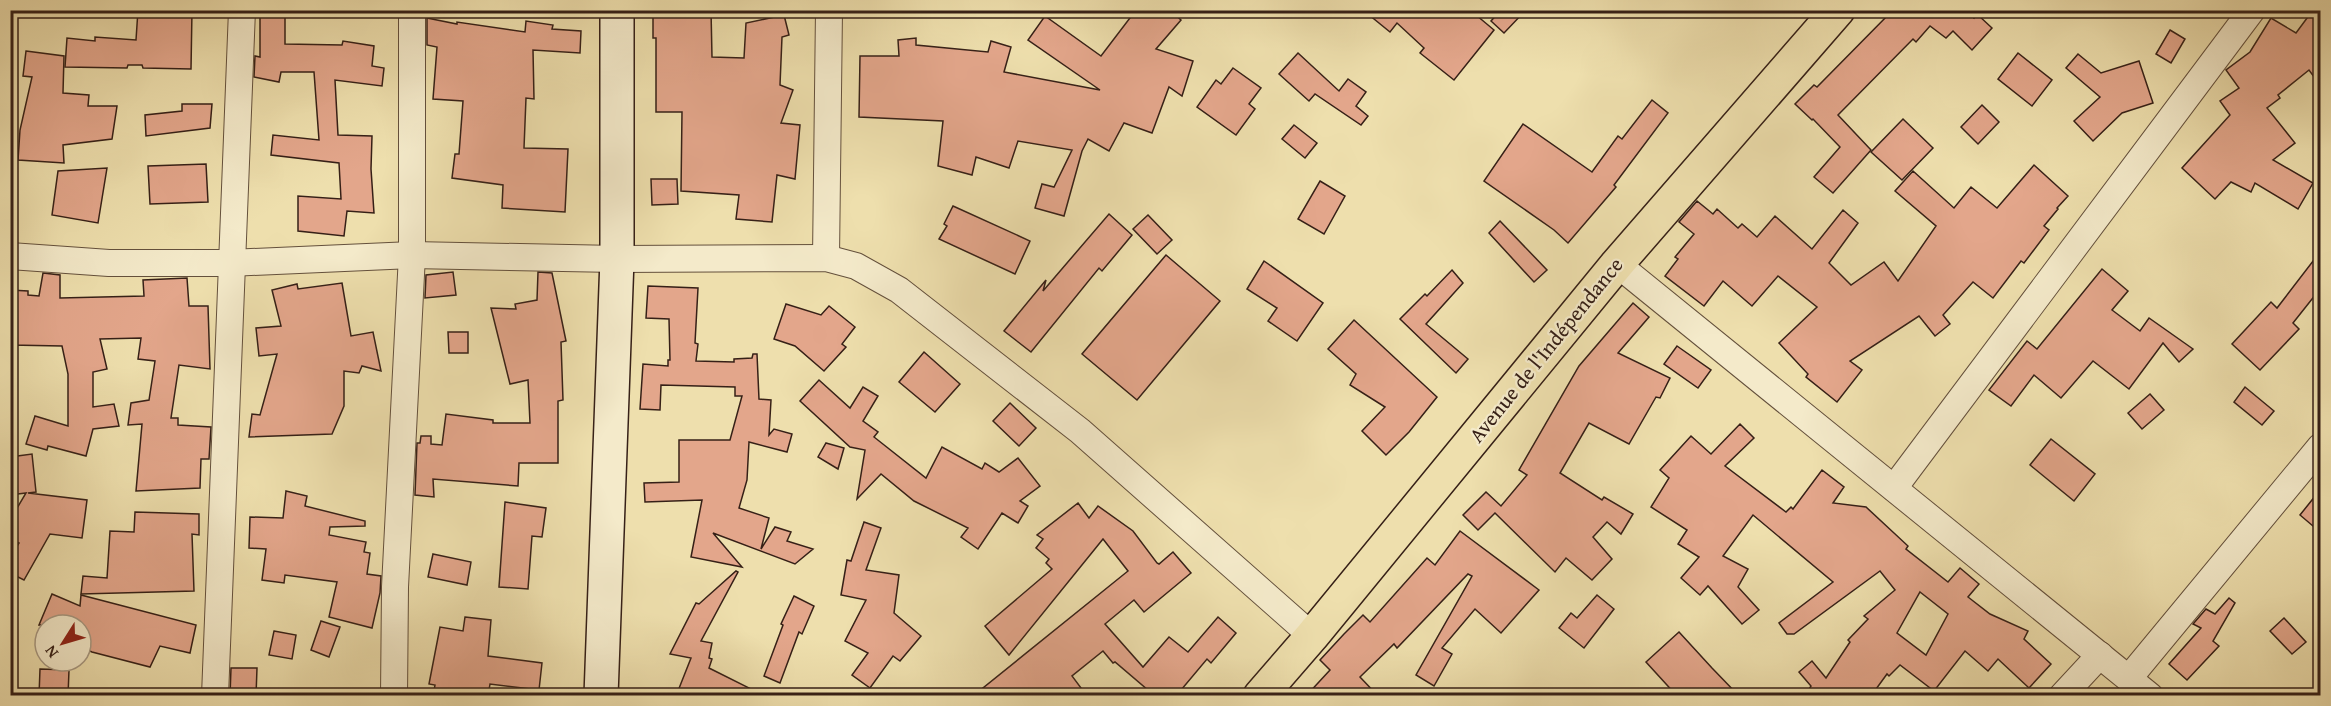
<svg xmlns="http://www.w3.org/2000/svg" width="2331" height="706" viewBox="0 0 2331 706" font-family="'Gentium Book Plus',serif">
<rect width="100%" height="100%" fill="#eedfad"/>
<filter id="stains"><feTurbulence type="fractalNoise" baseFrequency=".00333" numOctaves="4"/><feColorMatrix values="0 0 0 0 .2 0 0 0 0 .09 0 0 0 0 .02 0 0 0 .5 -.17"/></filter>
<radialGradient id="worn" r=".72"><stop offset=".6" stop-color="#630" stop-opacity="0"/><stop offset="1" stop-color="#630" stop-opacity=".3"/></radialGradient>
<g fill="#e3a68b" stroke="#362017" stroke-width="1.5" fill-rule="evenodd">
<polygon points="138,10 192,10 191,69 143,68 142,65 128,65 127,68 65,67 67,38 95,41 95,37 136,40"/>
<polygon points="260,10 285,10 285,44 342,45 343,41 374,46 372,66 384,68 382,86 335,80 338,135 372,136 371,169 374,213 347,211 344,236 298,231 298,196 341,199 339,163 271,155 273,135 319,140 314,72 281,72 279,82 254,77 255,56 260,57"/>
<polygon points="690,10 711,10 712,57 744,58 746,23 784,15 789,35 782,37 780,85 793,90 781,123 800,125 795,179 777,175 772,222 736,219 739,195 681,191 682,112 656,112 656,38 653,38 653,14 690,14"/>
<polygon points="1136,10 1170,10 1181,20 1156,49 1193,61 1182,96 1169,87 1152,133 1124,123 1109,151 1088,139 1082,151 1064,216 1035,208 1042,184 1054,187 1072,150 1018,141 1009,168 976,157 972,175 938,166 943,121 859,117 860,56 899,56 898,40 916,38 916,45 988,52 991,41 1011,47 1004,72 1100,90 1028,40 1045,16 1101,56"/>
<polygon points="1363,10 1470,10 1494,30 1454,80 1420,53 1424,48 1397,23 1390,32"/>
<polygon points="1501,10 1526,10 1504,33 1491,21"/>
<polygon points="1893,10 1966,10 1974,18 1977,14 1992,28 1972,50 1953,31 1946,38 1930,26 1916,42 1913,39 1838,115 1871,150 1833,193 1814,177 1840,147 1813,119 1812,120 1795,104 1814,85 1817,87"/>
<polygon points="2313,10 2320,10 2320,85 2309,70 2278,95 2280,98 2267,108 2295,143 2273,160 2313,183 2298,209 2255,183 2251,192 2231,182 2215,199 2182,168 2230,115 2220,101 2239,88 2226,70 2250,52 2271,18 2296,33"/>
<polygon points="427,18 457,24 457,22 525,32 526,21 553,25 552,29 581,31 580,53 533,50 534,99 526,98 524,148 568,149 565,212 502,208 503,185 452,178 455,154 459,154 463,101 433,99 437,47 427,45"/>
<polygon points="2170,30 2185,39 2171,63 2156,54"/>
<polygon points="26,51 64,56 63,93 89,95 88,106 117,106 112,139 63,145 64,163 18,160 20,130 32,77 23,76"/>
<polygon points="1298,53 1339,91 1348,79 1366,92 1356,106 1368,116 1361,125 1315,94 1309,101 1279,74"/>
<polygon points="2018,53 2052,80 2032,106 1998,79"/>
<polygon points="2078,54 2101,73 2139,61 2153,103 2122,113 2093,141 2074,121 2100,97 2066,68"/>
<polygon points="1233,68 1261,88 1249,104 1255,109 1236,135 1197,107 1216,80 1221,84"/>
<polygon points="1652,100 1668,113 1614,185 1616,187 1568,243 1554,230 1484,181 1523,124 1592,172 1618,136 1622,139"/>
<polygon points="182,104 212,104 210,128 146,136 145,115 182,111"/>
<polygon points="1982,105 1999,122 1978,144 1961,127"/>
<polygon points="1903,119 1933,148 1902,180 1871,152"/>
<polygon points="1294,125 1317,143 1305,158 1282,139"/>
<polygon points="206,164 208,202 150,204 148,166"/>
<polygon points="2034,165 2068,196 2057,208 2058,209 2044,226 2049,230 2024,263 2021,261 1993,298 1973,282 1943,315 1950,324 1935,336 1919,316 1850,361 1862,370 1837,402 1806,377 1808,374 1779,343 1817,307 1778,276 1752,306 1723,281 1704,306 1665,276 1678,259 1675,257 1694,234 1679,222 1697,201 1713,214 1717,209 1738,228 1742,224 1757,237 1775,216 1812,249 1843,210 1858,223 1829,263 1851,285 1884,262 1898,281 1936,226 1895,191 1913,171 1954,208 1971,187 1997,208"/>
<polygon points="107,168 98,223 52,215 58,171"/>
<polygon points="651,179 677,179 678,204 652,205"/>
<polygon points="1320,181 1345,196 1324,234 1298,219"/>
<polygon points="953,206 1030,241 1015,274 939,239 947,226 944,224"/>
<polygon points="1109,214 1132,235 1102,271 1099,268 1031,352 1004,331 1046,280 1043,291"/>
<polygon points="1148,215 1172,240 1157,254 1133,229"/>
<polygon points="1500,221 1547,270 1534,282 1489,233"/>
<polygon points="2320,252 2320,289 2293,323 2299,329 2260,370 2232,344 2271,302 2277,308"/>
<polygon points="1166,255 1220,301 1137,400 1082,354"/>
<polygon points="1264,261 1323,303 1297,341 1268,321 1277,308 1247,289"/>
<polygon points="2102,269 2128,291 2112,310 2140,331 2149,318 2193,349 2179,362 2163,343 2129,389 2093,361 2061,398 2034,375 2011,406 1989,390 2027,341 2037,349"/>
<polygon points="1452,270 1463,283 1426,324 1468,359 1456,373 1400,319 1425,294 1427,296"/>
<polygon points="453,272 456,295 425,298 426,275"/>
<polygon points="538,272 552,273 566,341 561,342 563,400 558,401 558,463 519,463 518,486 433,479 434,497 415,495 417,443 420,443 421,436 431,436 431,444 442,445 446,414 493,420 493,423 530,423 528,380 510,384 491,308 516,309 515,304 537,300"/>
<polygon points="43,273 60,275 60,298 144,296 143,280 187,278 189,306 208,306 210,369 179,365 171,418 178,418 178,425 211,427 209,459 201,459 200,488 136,491 142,424 128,425 131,403 149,400 155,361 138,359 141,338 100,339 107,369 93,372 93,407 114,404 119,426 93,429 86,456 48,446 47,450 26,444 35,416 68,426 68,374 62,346 10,345 10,290 28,291 28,295 39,296"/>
<polygon points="342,283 351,336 373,332 381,371 362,366 359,373 344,371 344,406 332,434 249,437 252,414 260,415 277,354 259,356 256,328 281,326 272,290 297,284 298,289"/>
<polygon points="648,286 698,288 695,343 698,344 696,361 734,362 734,359 752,358 753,354 757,354 759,399 771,400 769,435 774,429 792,434 787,452 749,442 747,480 739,508 769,518 761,549 775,527 791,532 787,541 813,549 795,564 713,533 742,567 691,557 702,500 645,502 644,483 679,482 679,440 730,440 742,396 735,396 735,387 661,385 660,410 640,409 643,364 668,366 668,360 670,360 669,319 646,318"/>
<polygon points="1633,303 1649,317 1618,353 1670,378 1660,398 1656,397 1629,444 1589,423 1560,473 1602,500 1604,497 1633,514 1621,534 1607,522 1593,537 1612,559 1592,580 1566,558 1555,572 1495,513 1478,530 1463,515 1486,492 1501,506 1527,475 1519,470 1579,366"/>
<polygon points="786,304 821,315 829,306 855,327 842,344 846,347 824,371 795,346 774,339"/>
<polygon points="1354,320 1437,397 1409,432 1386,455 1362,431 1385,407 1350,385 1356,374 1328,349"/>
<polygon points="448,332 468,332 468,353 449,353"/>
<polygon points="1677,346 1711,370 1698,388 1664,364"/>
<polygon points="924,352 960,384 935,412 899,382"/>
<polygon points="819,380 850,408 863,387 878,396 863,421 878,432 874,437 926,478 942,447 982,469 985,463 999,472 1018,458 1040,486 1020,501 1028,506 1018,523 1002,513 978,549 961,537 968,528 914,501 881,474 857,499 865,450 850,447 800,401"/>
<polygon points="2245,387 2274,411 2262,425 2234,402"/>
<polygon points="2150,394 2164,410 2142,429 2128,413"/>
<polygon points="1010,403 1036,428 1019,446 993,421"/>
<path d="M1740 424 1754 438 1725 466 1786 512 1791 507 1793 509 1822 470 1844 487 1833 503 1866 507 1908 546 1906 549 1948 582 1960 568 1979 584 1968 597 1990 614 2028 631 2024 639 2051 664 2029 688 1998 659 1988 671 1965 651 1934 691 1900 665 1889 676 1887 674 1871 696H1805L1811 686 1799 672 1812 661 1826 678 1850 642 1848 640 1868 619 1864 616 1895 590 1880 571 1794 634H1787L1779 623 1833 582 1753 515 1723 556 1748 569 1738 587 1759 610 1742 624 1708 586 1700 595 1681 578 1699 557 1678 544 1687 530 1651 507 1669 478 1660 470 1691 436 1711 454ZM1920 592 1948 614 1926 655 1897 633Z"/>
<polygon points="2051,439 2095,474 2074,501 2030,465"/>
<polygon points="826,443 844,448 838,469 818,457"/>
<polygon points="32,454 36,492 28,493 87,500 82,538 50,534 24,580 10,573 10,558 19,543 10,538 10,520 26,493 10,495 10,457"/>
<polygon points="2320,490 2320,532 2300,515"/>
<polygon points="286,491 307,496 305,506 365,521 365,526 330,527 329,535 366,542 364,552 370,553 367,574 381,576 380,593 372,628 329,617 337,582 285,575 284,583 262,580 266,549 249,548 250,517 283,518"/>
<polygon points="505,502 546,508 542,537 532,536 528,589 499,587"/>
<polygon points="1078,503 1089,518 1098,506 1133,531 1157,563 1159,564 1173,552 1191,573 1144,612 1134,600 1105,624 1143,667 1169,637 1188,652 1218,617 1236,633 1211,663 1207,659 1176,696 1155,696 1115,662 1113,663 1103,651 1072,676 1087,696 973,696 1128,571 1103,539 1009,655 985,626 1052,569 1046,563 1049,559 1036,548 1043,539 1037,535"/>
<polygon points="135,512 199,514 199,535 192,534 194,591 81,594 83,576 107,578 110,531 134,532"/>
<polygon points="864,522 881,528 866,570 899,575 894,613 921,636 900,661 893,656 870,688 852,675 868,653 845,641 866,600 841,595 847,560 851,561"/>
<polygon points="1460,531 1539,590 1501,633 1475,609 1442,648 1452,654 1434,686 1416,675 1472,576 1468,574 1397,648 1394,644 1360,677 1378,696 1306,696 1330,670 1320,660 1344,634 1363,615 1370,622 1427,558 1435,565"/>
<polygon points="433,554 471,562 467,585 428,577"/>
<polygon points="736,571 738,572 701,641 712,643 709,658 712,659 709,668 765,696 676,696 691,658 670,654 696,603 699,604"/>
<polygon points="52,594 80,606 81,595 196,625 190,653 160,646 150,667 92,652 81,647 81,625 39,625"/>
<polygon points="1597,595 1614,609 1584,648 1559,628 1571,613 1577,618"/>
<polygon points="794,596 814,606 802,634 799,632 780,683 764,676 783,625 781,624"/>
<polygon points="2229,598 2235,603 2213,641 2219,646 2187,680 2169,664 2201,628 2193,624 2206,609 2215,614"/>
<polygon points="465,617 491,620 488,656 542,663 539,690 490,684 488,696 433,696 435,685 429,684 440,627 463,631"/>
<polygon points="2284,618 2306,642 2292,654 2270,631"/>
<polygon points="321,621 340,627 329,657 311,650"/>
<polygon points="274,631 296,635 292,659 269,655"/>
<polygon points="1679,632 1712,668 1739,696 1677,696 1646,662"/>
<polygon points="231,668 257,668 256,696 230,696"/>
<polygon points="40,669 69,670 68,696 39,696"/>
</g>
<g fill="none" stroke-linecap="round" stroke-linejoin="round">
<g stroke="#64503c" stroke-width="28">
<g id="street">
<polyline points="10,256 109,263 230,263 412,255 617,259 826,258 856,266 899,290 1080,431 1312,636"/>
<polyline points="826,258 829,10"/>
<polyline points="1617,264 2150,696"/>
<polyline points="1894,488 2252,10"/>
<polyline points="2129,678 2320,447"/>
<polyline points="215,696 242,10"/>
<polyline points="394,696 395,587 412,255 412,10"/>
<polyline points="2062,696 2100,655"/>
</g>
</g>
<g stroke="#362017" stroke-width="36">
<polyline id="secondary" points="601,696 617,259 617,10"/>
</g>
<g stroke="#362017" stroke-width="36">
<polyline id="primary" points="1260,696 1312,636 1617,264 1838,10"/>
</g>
<use href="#street" stroke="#f4eaca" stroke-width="26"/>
<use href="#secondary" stroke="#f4eaca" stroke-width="33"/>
<use href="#primary" stroke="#eedfad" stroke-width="33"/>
</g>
<g text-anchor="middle" stroke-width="4.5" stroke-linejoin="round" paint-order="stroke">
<g font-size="21" fill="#362017" stroke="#f4eaca">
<text transform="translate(1546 350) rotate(-51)" y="7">Avenue de l'Indépendance</text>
</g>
</g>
<rect width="2331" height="706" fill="none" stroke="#eedfad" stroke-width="36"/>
<rect x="12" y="12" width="2307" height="682" fill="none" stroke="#362017" stroke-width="3"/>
<rect x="18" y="18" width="2295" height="670" fill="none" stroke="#362017" stroke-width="1.5"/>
<g transform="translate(63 643) rotate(233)"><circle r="28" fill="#f4eaca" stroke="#a89982" stroke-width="1.5"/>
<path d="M0-4.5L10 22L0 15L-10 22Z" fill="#8f2418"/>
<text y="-9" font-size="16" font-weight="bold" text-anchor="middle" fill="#362017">N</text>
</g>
<rect width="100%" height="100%" filter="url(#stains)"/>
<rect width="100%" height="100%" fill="url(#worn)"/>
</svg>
